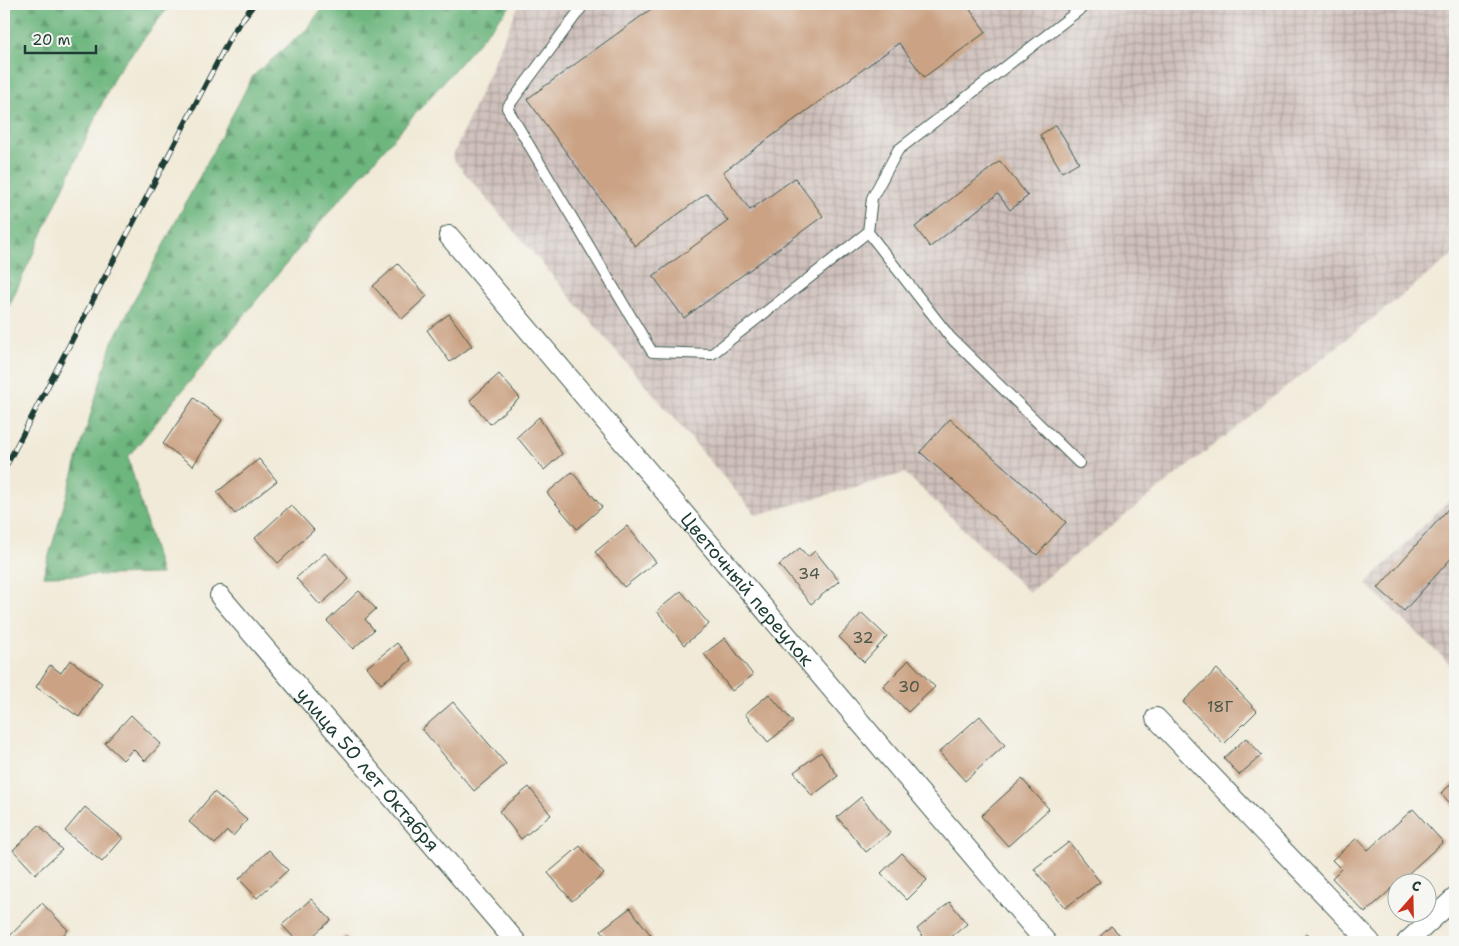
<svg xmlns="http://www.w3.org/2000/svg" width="1459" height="946" viewBox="0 0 1459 946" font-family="'Shantell Sans',sans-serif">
<defs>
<pattern id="industrial-grid" width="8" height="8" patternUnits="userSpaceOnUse" patternTransform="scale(1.25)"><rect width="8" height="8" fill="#cfc0bb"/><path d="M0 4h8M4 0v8" fill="none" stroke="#a79d99"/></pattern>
<pattern id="forest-firs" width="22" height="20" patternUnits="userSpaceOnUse" patternTransform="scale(1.25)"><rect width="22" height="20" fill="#6db67e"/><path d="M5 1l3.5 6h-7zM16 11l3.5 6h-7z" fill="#599568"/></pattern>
</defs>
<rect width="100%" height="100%" fill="#f6f6f2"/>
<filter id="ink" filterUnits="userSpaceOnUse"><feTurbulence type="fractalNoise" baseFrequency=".02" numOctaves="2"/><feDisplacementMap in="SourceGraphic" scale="10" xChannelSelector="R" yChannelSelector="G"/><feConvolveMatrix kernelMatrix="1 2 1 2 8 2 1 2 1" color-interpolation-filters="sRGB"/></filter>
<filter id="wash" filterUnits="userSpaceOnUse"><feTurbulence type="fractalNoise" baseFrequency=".0096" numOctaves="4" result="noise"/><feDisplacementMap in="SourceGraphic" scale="20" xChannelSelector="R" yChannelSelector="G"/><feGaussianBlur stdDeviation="1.12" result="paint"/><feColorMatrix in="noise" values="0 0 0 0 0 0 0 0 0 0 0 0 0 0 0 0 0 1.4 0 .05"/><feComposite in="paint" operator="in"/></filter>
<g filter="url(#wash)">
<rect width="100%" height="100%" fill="#f1ead8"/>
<g fill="url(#industrial-grid)">
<polygon points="519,4 1455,4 1455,253 1029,592 905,473 756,515 452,158"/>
<polygon points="1455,494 1455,669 1366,584"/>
</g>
<g fill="url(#forest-firs)" stroke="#467a59">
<polygon points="4,4 171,4 115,75 4,317"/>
<polygon points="325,4 512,4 328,213 128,457 161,574 43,576 112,342 253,76 307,29"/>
</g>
<g id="blocks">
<g fill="#cba384">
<polygon points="658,4 966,4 986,32 924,77 899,43 723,172 750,210 795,178 823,216 684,318 653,276 728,221 707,193 635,246 527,99"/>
<polygon points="1056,125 1079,162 1062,172 1040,135"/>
<polygon points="1000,161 1028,196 1010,210 998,194 930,247 915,227"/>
<polygon points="398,264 427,296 402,319 373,286"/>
<polygon points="449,314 472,346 450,362 427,330"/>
<polygon points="499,374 520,398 490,424 470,400"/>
<polygon points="194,398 222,420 193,466 163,444"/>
<polygon points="539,417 562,454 544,470 517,437"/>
<polygon points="950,419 1066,522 1037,555 920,452"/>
<polygon points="259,459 277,481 235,514 217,492"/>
<polygon points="572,472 602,507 577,529 547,493"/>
<polygon points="291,505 314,530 278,563 255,538"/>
<polygon points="1448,509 1455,515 1455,554 1404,611 1378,588"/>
<polygon points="627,526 656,562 624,587 595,552"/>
<polygon points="800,548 808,557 815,551 839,581 811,604 779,565"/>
<polygon points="325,553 349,579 320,605 296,578"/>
<polygon points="359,591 376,609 365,619 374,630 353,649 327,621"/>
<polygon points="681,591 709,624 684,645 657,611"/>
<polygon points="862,613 887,637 864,662 839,637"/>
<polygon points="725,638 753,675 732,691 704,654"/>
<polygon points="397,643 411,660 381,684 367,667"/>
<polygon points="70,660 102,683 79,717 36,687 50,665 61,673"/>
<polygon points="909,660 935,687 908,712 883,686"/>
<polygon points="1217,669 1257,711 1224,744 1183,702"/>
<polygon points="769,694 793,722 768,742 745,714"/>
<polygon points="453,702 506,764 474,791 422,729"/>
<polygon points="131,715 161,744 145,761 133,749 123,760 105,743"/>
<polygon points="980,716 1005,745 965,781 939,752"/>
<polygon points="1246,738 1262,755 1239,775 1224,758"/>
<polygon points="821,752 838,776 812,796 794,772"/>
<polygon points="1022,779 1049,809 1008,846 981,816"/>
<polygon points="1455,781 1455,809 1441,793"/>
<polygon points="529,787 551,815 521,839 499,811"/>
<polygon points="214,792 247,820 233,836 227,831 215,844 189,822"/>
<polygon points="861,797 890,833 866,852 837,817"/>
<polygon points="85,807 123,838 102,862 65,831"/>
<polygon points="1413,809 1443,842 1365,913 1332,878 1341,869 1332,860 1357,838 1368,850"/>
<polygon points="39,825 62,850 35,874 13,850"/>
<polygon points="1069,842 1100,882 1065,908 1034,869"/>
<polygon points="580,846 604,874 572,901 548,873"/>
<polygon points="269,850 288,870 257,898 239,879"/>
<polygon points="902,853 927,880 907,900 881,873"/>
<polygon points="311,899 331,920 306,942 298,942 282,925"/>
<polygon points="950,902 967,924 945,942 928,942 917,929"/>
<polygon points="42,903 68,930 56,942 4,942"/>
<polygon points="630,908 653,938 648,942 611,942 601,930"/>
<polygon points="1111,926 1127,942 1094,942"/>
<polygon points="1307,933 1315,942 1296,942"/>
<polygon points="346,936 352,942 339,942"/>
</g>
</g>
</g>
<g filter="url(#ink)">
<use href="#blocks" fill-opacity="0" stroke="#3e574d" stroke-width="1"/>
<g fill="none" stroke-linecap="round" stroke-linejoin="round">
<g stroke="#3e574d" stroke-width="12">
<g id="service">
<polyline points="584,4 507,108 652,352 712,354 868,232 872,198 898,150 1087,4"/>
<polyline points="868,232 950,337 1079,463"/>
</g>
</g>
<g stroke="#3e574d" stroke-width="22">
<g id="minor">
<path id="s1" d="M449 236 1046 942"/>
<path id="s2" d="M220 596 516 942"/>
<polyline points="1156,718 1370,942"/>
<polyline points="1407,942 1455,898"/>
</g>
</g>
<use href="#service" stroke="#fff" stroke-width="10"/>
<use href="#minor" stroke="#fff" stroke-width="20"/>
<g stroke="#1f3d34" stroke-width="5.5">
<polyline id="rail" points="4,470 233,32 254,4"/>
</g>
<use href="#rail" stroke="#f6f6f2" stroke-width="4" stroke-dasharray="11" stroke-linecap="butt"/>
</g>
</g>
<g text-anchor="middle" stroke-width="4.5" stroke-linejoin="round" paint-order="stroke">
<g font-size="16" fill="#4a5648">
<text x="809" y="579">34</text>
<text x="863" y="643">32</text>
<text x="909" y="692">30</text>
<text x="1220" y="712">18Г</text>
</g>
<g font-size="19" fill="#1f3d34" stroke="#f6f6f2">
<text dy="7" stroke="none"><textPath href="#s1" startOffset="462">Цветочный переулок</textPath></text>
<text dy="7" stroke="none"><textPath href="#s2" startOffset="228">улица 50 лет Октября</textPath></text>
</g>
</g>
<rect width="1459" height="946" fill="none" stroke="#f6f6f2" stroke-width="20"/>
<g transform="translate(1412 898) rotate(20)"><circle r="24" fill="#f6f6f2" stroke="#a0aca6"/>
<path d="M0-4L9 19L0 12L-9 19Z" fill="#c8321e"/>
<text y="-8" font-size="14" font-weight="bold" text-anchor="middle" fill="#1f3d34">С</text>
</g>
<path d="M25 45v8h71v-8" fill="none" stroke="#1f3d34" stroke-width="2.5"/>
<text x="32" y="45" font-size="15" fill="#1f3d34" stroke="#f6f6f2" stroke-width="4" paint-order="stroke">20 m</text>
</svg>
